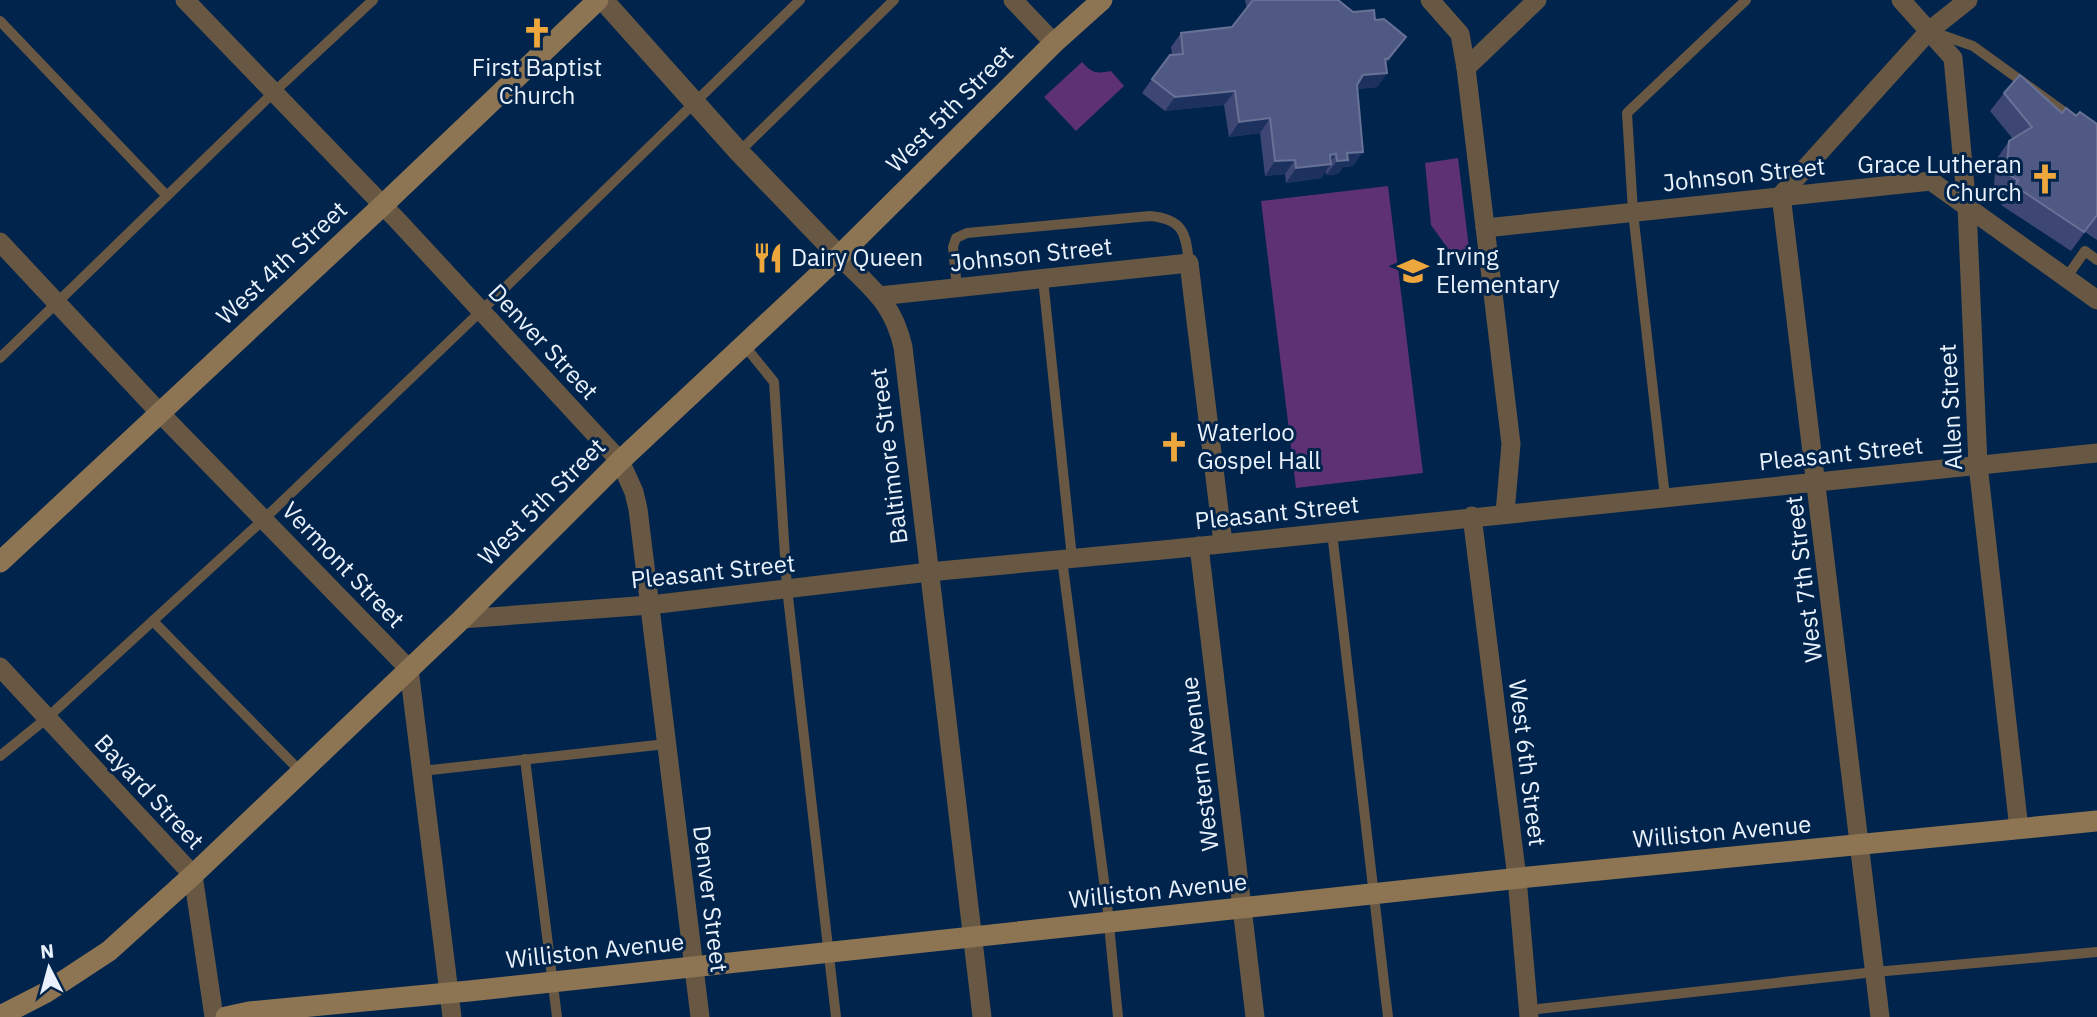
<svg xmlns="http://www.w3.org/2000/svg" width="2097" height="1017" viewBox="0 0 2097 1017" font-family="'IBM Plex Sans',sans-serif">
<rect width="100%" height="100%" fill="#00244b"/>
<g fill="#5e3074">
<path d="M1082 62C1092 73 1096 74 1111 71L1124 86 1076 131 1044 97Z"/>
<polygon points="1458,158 1469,248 1451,253 1431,225 1425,163"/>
<polygon points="1388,186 1423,473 1296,488 1261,201"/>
</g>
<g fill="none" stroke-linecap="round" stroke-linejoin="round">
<g stroke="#675743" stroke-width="10">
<polyline points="0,21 167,196"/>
<polyline points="1936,33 1973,46 2074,119"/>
<polyline points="739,152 894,0"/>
<polyline points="2066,278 2085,251 2097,260"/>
<polyline points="1043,279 1072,558"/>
<path d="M957 288 953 247 956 238 967 233 1150 216C1183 219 1186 233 1189 263"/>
<polyline points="744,345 774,382 787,588 836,1017"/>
<polyline points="0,358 274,92 373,0"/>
<polyline points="1665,497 1633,212 1627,113 1746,0"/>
<polyline points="1332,532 1388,1017"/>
<polyline points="1062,559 1107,904 1118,1017"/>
<polyline points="153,621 301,772"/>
<polyline points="0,756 47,718 264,519 481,311 800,0"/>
<polyline points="525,759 557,1017"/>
<polyline points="422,771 666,744"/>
<polyline points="1529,1010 1875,972 2097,952"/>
</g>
<g stroke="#675743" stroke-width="19">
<polyline points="185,0 399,222 620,461 634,492 638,509 700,1017"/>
<polyline points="1013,0 1054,43"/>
<polyline points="1430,0 1460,34 1466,68 1511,444 1505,513"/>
<polyline points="1901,0 1953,58 1967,207 1978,465 2019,829"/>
<polyline points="1466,68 1537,0"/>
<polyline points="1485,228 1931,181 2097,300"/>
<polyline points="0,242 159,412 409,669 452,1017"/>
<path d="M839 256C870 287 893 302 903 347L982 1017"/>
<polyline points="879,296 1189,263 1223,543"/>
<polyline points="1472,516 1517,878 1529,1017"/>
<polyline points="1199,546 1255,1017"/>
<polyline points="462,619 650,605 929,572 1173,549 2097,453"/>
<polyline points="0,667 193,875 214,1017"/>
<polyline points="1880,1017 1781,195 1929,31 1968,0"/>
</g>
<polyline stroke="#675743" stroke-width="21" points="603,0 739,152 839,256"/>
<g stroke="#8d7453" stroke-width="21">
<polyline points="0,562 383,205 598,0"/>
<polyline points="0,1016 45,993 109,951 193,875 462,619 620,461 839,256 1054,43 1102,0"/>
<polyline points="226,1017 249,1012 469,991 1529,877 2097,821"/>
</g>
</g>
<g fill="#3e4774">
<polygon points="1245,0 1338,0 1353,12 1375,20 1406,37 1386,64 1387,73 1377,87 1357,89 1353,166 1343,167 1338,174 1326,175 1326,171 1321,178 1286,183 1285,174 1265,176 1260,133 1229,137 1224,105 1165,111 1142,93 1152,79 1172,55 1171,47 1181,33 1232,27 1247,9"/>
<polygon points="2004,93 2097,124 2097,240 2085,232 2071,251 2001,205 2005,199 1998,195 1994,185 1996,160 2009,141 2013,139 1990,111"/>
</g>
<g fill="#1d315e">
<polygon points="1406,37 1396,51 1378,73 1385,59"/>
<polygon points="1387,73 1377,87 1353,90 1363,75"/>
<polygon points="1235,91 1224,105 1165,111 1175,97"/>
<polygon points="1270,118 1260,133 1229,137 1239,122"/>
<polygon points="1363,152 1353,166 1343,167 1338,174 1326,175 1337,161 1347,153"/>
<polygon points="1336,154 1329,164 1331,164 1321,178 1286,183 1296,168"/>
<polygon points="1295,160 1285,174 1265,176 1275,161"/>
</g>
<g fill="#505983" stroke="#687196" stroke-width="2">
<polygon points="1253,0 1338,0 1353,12 1374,10 1375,20 1384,19 1406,37 1388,59 1385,59 1387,73 1363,75 1357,85 1363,152 1347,153 1348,160 1337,161 1336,154 1330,155 1331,164 1296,168 1295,160 1275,161 1270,118 1239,122 1235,91 1175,97 1152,79 1170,55 1183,54 1181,33 1232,27"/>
<polygon points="2020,75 2062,113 2066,108 2076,116 2080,112 2097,124 2097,215 2084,232 2015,186 2018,180 2011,176 2007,166 2009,141 2032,127 2004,93"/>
</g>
<defs>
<g id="church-bare" transform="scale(2.415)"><path d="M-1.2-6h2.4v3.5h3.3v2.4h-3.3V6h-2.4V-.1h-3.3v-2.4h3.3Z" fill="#eea73c" stroke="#00244b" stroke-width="2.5" paint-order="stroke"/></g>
<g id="restaurant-bare" transform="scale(2.415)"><path d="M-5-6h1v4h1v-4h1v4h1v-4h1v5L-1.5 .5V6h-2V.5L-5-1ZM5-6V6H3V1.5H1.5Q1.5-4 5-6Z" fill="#eea73c" stroke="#00244b" stroke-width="2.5" paint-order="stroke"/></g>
<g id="school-bare" transform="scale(2.415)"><path d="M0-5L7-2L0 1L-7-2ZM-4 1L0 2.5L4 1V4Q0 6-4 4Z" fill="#eea73c" stroke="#00244b" stroke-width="2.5" paint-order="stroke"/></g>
</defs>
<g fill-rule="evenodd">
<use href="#church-bare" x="537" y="33"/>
<use href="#church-bare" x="2045" y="179"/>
<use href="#restaurant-bare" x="768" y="258"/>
<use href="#school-bare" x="1413" y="271"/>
<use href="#church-bare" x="1174" y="447"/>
</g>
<g text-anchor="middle" stroke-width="6" stroke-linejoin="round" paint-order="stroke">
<g font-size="24" fill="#e9f2fc" stroke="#00244b" text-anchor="start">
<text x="537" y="76" text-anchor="middle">First Baptist<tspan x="537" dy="28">Church</tspan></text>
<text x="2022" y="173" text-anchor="end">Grace Lutheran<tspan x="2022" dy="28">Church</tspan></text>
<text x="1436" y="265">Irving<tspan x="1436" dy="28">Elementary</tspan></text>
<text x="791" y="266">Dairy Queen</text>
<text x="1197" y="441">Waterloo<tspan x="1197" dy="28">Gospel Hall</tspan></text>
</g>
<g font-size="24" fill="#e9f2fc" stroke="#00244b">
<text transform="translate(950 109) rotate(-45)" y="8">West 5th Street</text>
<text transform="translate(1744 175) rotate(-6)" y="8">Johnson Street</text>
<text transform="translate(1031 255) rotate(-6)" y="8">Johnson Street</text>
<text transform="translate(282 263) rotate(-43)" y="8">West 4th Street</text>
<text transform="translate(543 342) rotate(47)" y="8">Denver Street</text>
<text transform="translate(1951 407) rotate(-93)" y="8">Allen Street</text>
<text transform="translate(1841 454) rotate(-6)" y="8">Pleasant Street</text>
<text transform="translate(889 456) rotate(-97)" y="8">Baltimore Street</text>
<text transform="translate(542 502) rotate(-45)" y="8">West 5th Street</text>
<text transform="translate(1277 513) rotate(-6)" y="8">Pleasant Street</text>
<text transform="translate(343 565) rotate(46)" y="8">Vermont Street</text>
<text transform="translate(713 572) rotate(-6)" y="8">Pleasant Street</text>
<text transform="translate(1804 579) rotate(-97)" y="8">West 7th Street</text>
<text transform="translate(1527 763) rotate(83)" y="8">West 6th Street</text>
<text transform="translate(1200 764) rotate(-97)" y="8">Western Avenue</text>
<text transform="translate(149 792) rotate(47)" y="8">Bayard Street</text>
<text transform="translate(1722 832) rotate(-5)" y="8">Williston Avenue</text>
<text transform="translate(1158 891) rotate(-6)" y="8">Williston Avenue</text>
<text transform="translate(710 899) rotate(83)" y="8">Denver Street</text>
<text transform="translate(595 951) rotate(-6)" y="8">Williston Avenue</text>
</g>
</g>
<g transform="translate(49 968) rotate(354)" stroke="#00244b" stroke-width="5" paint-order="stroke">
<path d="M0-5L12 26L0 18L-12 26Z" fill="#e9f2fc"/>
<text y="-10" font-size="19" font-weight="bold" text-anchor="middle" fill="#e9f2fc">N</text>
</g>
</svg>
